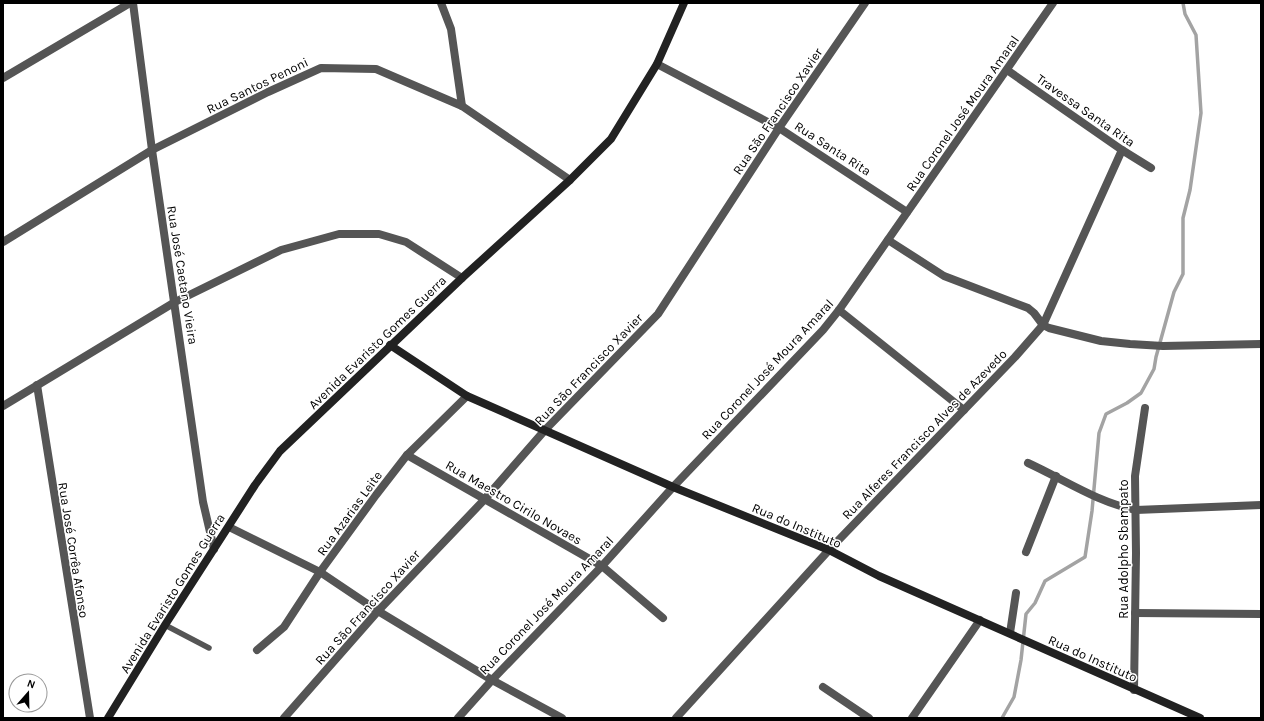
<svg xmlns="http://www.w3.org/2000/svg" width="1264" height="721" viewBox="0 0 1264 721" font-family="Karla,sans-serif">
<rect width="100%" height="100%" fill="#fff"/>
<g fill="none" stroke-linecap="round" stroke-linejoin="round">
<polyline stroke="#a3a3a3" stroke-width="3.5" points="1002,718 1014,697 1021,660 1026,614 1035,603 1045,581 1085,557 1092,511 1099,433 1106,414 1127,403 1141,393 1154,369 1156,357 1174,292 1183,274 1183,218 1190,190 1201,113 1196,35 1185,14 1183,3"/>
<polyline stroke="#555" stroke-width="5.5" points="165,625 209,648"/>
<g stroke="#555" stroke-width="8">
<polyline points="133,3 152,150 203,502 214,549"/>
<polyline points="441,3 451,29 462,106"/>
<polyline points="657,64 779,128 907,212"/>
<polyline points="1007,70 1122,150 1151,168"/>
<polyline points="3,78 130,3"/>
<polyline points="888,240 944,276 1028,308 1034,313 1043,325 1049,328 1101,341 1130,344 1163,346 1261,344"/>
<polyline points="3,242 152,150 268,92 321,68 376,69 462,106 570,180"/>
<polyline points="839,310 964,410"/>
<polyline points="37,385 90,718"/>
<polyline points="3,406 175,302 281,250 339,234 379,234 406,242 462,278"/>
<polyline points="407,455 602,566 663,618"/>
<path d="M1028 463C1065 480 1097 502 1136 510L1261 505"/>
<polyline points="229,527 320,572 378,611 492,680 562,718"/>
<polyline points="1026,552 1056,476"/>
<polyline points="1135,613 1261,614"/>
<polyline points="1010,633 1016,593"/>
<polyline points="257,650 284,627 320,572 376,495 407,455 467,396"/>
<polyline points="823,687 869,718"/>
<polyline points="1134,690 1136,553 1135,476 1145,408"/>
<polyline points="284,718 378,611 484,500 545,430 658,314 779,128 865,3"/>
<polyline points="458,718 492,680 602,566 673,487 823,330 839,310 1053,3"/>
<polyline points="676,718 829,550 1015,357 1043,325 1122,150"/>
<polyline points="912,718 980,620"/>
</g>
<g stroke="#222" stroke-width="8">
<polyline points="390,345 467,396 673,487 829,550 879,576 1200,718"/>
<polyline points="108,718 165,625 255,485 280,451 462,278 570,180 611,139 657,64 684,3"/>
</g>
</g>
<g text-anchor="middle" stroke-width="3" stroke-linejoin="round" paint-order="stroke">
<g font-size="13" fill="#000" stroke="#fff">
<text transform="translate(257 85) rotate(-26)" y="5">Rua Santos Penoni</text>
<text transform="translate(1086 110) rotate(35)" y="5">Travessa Santa Rita</text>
<text transform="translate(777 111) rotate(-56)" y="5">Rua São Francisco Xavier</text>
<text transform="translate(962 113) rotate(-55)" y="5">Rua Coronel José Moura Amaral</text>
<text transform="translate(833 148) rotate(33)" y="5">Rua Santa Rita</text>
<text transform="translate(183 275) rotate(81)" y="5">Rua José Caetano Vieira</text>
<text transform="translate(377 342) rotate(-44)" y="5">Avenida Evaristo Gomes Guerra</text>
<text transform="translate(588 369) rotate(-46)" y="5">Rua São Francisco Xavier</text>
<text transform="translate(767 369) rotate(-47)" y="5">Rua Coronel José Moura Amaral</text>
<text transform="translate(924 434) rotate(-46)" y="5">Rua Alferes Francisco Alves de Azevedo</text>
<text transform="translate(514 502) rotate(30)" y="5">Rua Maestro Cirilo Novaes</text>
<text transform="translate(349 513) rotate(-54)" y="5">Rua Azarias Leite</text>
<text transform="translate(797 525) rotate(23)" y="5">Rua do Instituto</text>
<text transform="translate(1123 549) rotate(-90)" y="5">Rua Adolpho Sbampato</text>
<text transform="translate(74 550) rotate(81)" y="5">Rua José Corrêa Afonso</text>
<text transform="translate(172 593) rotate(-58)" y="5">Avenida Evaristo Gomes Guerra</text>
<text transform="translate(546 605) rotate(-46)" y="5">Rua Coronel José Moura Amaral</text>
<text transform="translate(367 607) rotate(-48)" y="5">Rua São Francisco Xavier</text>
<text transform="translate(1093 658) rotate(24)" y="5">Rua do Instituto</text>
</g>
</g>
<rect width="1264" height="721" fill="none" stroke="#000000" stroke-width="8"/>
<g transform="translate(28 693) rotate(20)"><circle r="19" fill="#ffffff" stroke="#999999"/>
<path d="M0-3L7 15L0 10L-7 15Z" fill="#000000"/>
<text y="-6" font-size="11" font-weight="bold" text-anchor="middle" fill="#000000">N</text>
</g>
</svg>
